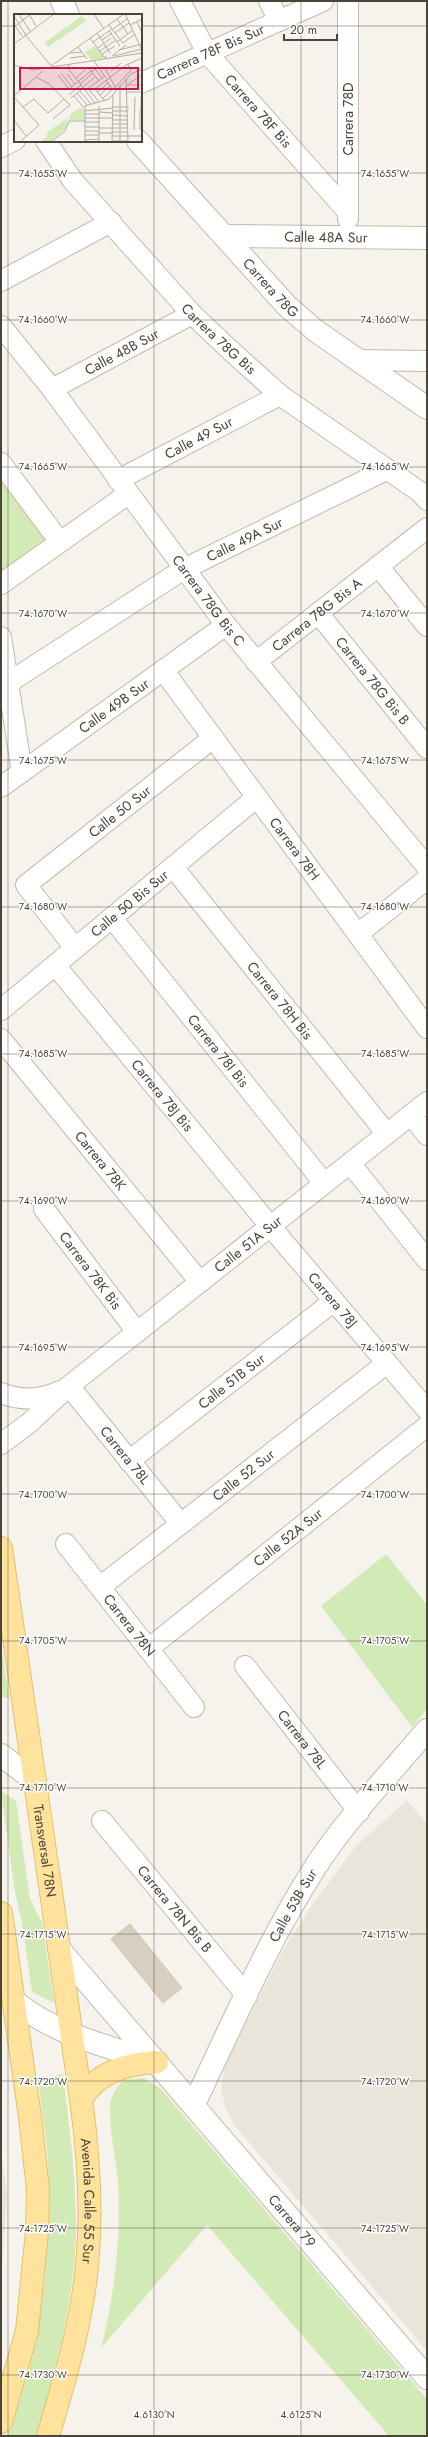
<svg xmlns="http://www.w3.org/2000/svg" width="428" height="2437" viewBox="0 0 428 2437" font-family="Jost,sans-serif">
<rect width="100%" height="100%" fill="#f6f3ec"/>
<g fill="#eae5da">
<polygon points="407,1800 427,1824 427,2351 235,2126 226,2109 221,2088 225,2065 282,1952 314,1902 356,1846"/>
<polygon points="1,2150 7,2193 1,2285"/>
</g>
<g fill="#d2eab5">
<polygon points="1,476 49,541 1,575"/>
<polygon points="386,1554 427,1605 427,1709 412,1727 321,1606"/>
<polygon points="1,1644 9,1698 1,1697"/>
<polygon points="1,1791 16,1801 30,1899 42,1923 54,2003 32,1992 22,1922 15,1892"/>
<path d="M63 2074C70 2134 79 2195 75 2255 70 2314 54 2380 36 2436H7L33 2354 44 2285 50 2207 47 2150 38 2079Z"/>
<path d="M143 2078 160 2088 427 2399V2436H389L207 2225 101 2348C115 2294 121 2238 118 2182 116 2157 109 2131 110 2106 111 2095 116 2089 123 2080Z"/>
</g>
<polygon fill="#d8cfc1" stroke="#d3c7b4" points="130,1924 182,1988 163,2003 111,1939"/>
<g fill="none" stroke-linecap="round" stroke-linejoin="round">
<g stroke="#c2bbae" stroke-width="22">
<g id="minor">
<path id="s1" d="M180 1 207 53 348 212"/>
<polyline points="269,1 279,21"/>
<polyline points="348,1 348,219"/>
<path id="s2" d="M141 83 323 1"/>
<path id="s3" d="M46 141 73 181 192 314 230 350 280 395 420 492 427 500"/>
<polyline points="1,147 15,140"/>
<polyline points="1,281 111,222"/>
<path id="s4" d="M1 326 52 389 226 625 427 867"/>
<polyline points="357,360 427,361"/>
<path id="s5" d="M52 389 192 314"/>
<polyline points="1,463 60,542"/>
<path id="s6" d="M118 480 280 395"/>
<polyline points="378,566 427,626"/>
<polyline points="1,584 128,494"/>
<path id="s7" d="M318 613 427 748"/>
<polyline points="1,637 22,772"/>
<path id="s8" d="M256 662 427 528"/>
<path id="s9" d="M163 670 427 1028"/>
<path id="s10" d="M8 683 184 569 386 470"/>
<path id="s11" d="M1 787 226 625"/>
<path id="s12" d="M173 867 387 1134"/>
<path id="s13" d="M112 918 324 1183"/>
<polyline points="358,934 427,879"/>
<path id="s14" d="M75 948 26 885 213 738"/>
<path id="s15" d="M55 965 270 1226 427 1410"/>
<path id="s16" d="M1 1010 257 797"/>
<path id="s17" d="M1 1039 200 1282"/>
<polyline points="411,1115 427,1135"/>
<polyline points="350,1163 427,1260"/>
<path id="s18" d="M44 1209 137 1332"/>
<path id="s19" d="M69 1386 181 1524"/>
<path d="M1 1393C21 1401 41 1400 60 1391"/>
<path id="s20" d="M1 1444 29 1423 69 1386 427 1102"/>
<path id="s21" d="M129 1461 334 1301"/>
<path id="s22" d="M66 1544 194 1707"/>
<path id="s23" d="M100 1587 387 1363"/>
<path id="s24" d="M148 1649 427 1426"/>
<path id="s25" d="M245 1666 359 1812"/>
<path id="s26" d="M102 1821 247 1996"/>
</g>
</g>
<g stroke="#c2bbae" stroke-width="24">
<g id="tertiary">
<polyline points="62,1 68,15"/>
<path id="s27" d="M138 141 287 306 316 331 427 408"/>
<path id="s28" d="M225 236 427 238"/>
<polyline points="1,1755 35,1781"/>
<path id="s29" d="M59 1949 427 2378"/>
<path d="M14 2001C56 2035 106 2046 157 2062"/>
<path id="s30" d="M194 2104C232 2025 267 1943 314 1869 346 1819 389 1775 427 1730"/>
</g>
</g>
<g stroke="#e6c16a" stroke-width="24">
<g id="primary">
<path id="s31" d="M1 1548 81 2099C88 2150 92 2201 88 2253 84 2315 66 2376 48 2436"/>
<polyline points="1,1913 30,2117 38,2190 37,2232 27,2331 1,2422"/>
<path d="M81 2099C99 2071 126 2064 157 2062"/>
</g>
</g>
<use href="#minor" stroke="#fff" stroke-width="20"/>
<use href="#tertiary" stroke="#fff" stroke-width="22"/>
<use href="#primary" stroke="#ffe39c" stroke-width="22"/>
</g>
<path fill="none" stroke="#4b4439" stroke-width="1" stroke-opacity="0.45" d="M8 1V2436M154 1V2436M301 1V2436M1 26H15M141 26H427M1 173H427M1 320H427M1 467H427M1 613H427M1 760H427M1 907H427M1 1054H427M1 1201H427M1 1347H427M1 1494H427M1 1641H427M1 1788H427M1 1934H427M1 2081H427M1 2228H427M1 2375H427"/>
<g text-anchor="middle" stroke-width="3" stroke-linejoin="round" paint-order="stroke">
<g font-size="14" fill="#4b4439" stroke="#fff">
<text dy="5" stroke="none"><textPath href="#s2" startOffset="76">Carrera 78F Bis Sur</textPath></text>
<text dy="5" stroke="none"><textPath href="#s1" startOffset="136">Carrera 78F Bis</textPath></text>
<text transform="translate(348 119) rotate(-90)" y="5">Carrera 78D</text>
<text dy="5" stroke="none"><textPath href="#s28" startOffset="101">Calle 48A Sur</textPath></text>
<text dy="5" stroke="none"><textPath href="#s27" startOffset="198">Carrera 78G</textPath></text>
<text dy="5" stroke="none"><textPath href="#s3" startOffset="263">Carrera 78G Bis</textPath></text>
<text dy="5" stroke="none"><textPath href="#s5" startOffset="79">Calle 48B Sur</textPath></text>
<text dy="5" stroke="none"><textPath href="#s6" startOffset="91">Calle 49 Sur</textPath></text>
<text dy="5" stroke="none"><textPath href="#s10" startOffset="277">Calle 49A Sur</textPath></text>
<text dy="5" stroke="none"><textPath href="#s4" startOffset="344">Carrera 78G Bis C</textPath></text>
<text dy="5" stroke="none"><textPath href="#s8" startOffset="77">Carrera 78G Bis A</textPath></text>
<text dy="5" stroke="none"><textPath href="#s7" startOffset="87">Carrera 78G Bis B</textPath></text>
<text dy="5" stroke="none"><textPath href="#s11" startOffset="139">Calle 49B Sur</textPath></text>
<text dy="5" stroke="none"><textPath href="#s14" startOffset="199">Calle 50 Sur</textPath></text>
<text dy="5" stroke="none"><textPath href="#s9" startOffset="222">Carrera 78H</textPath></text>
<text dy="5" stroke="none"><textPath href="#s16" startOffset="167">Calle 50 Bis Sur</textPath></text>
<text dy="5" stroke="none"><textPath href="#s12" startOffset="171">Carrera 78H Bis</textPath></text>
<text dy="5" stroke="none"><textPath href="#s13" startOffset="170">Carrera 78I Bis</textPath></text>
<text dy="5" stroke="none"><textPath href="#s15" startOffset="169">Carrera 78J Bis</textPath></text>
<text dy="5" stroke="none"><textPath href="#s17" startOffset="157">Carrera 78K</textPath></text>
<text dy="5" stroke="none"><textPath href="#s20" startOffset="318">Calle 51A Sur</textPath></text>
<text dy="5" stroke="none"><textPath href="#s18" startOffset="77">Carrera 78K Bis</textPath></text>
<text dy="5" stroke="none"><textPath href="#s15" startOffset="435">Carrera 78J</textPath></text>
<text dy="5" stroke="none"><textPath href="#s21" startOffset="130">Calle 51B Sur</textPath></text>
<text dy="5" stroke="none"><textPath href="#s19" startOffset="89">Carrera 78L</textPath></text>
<text dy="5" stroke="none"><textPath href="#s23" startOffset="182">Calle 52 Sur</textPath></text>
<text dy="5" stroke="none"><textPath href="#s24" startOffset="179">Calle 52A Sur</textPath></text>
<text dy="5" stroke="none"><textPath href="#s22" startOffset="103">Carrera 78N</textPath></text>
<text dy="5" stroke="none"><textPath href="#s25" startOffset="93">Carrera 78L</textPath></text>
<text dy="5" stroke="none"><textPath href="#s31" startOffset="306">Transversal 78N</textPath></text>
<text dy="5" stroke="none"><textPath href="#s30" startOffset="222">Calle 53B Sur</textPath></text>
<text dy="5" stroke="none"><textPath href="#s26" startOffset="114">Carrera 78N Bis B</textPath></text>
<text dy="5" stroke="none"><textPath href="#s31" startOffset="659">Avenida Calle 55 Sur</textPath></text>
<text dy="5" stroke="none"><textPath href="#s29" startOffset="358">Carrera 79</textPath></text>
</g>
</g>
<g transform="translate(14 14)">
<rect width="128" height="128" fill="#f6f3ec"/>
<path d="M68 2 72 7 34 33 30 29ZM81 32 90 44 77 46 71 38ZM65 94 70 95V106H56L55 102ZM54 104 51 115 36 128H27L34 122 32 119Z" fill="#d2eab5"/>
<path fill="none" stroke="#b2ada4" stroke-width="1" d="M5 0 16 17M15 0 22 12M80 0 90 15M111 0 128 36M0 2 13 23 38 53M103 5 114 20M123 8 128 19M0 10 8 22M95 11 109 29 121 20M116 11 128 5M0 13 17 0M99 15 113 5M95 17 106 32M83 19 96 39M101 19 115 9M76 24 90 43H93M88 26 98 19M79 28 98 15M103 28 119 16M0 30 40 0M64 33 73 45M84 34 97 24M105 36 128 30M86 37 102 26M56 39 68 38M88 40 101 32M98 42 112 31M100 42 128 35M56 44 71 42M80 47 92 64M0 51 19 56 128 39M56 51 53 53 81 89M37 52 110 0M91 54 101 73M89 55 103 53M97 57 107 49M78 58 81 55 88 64M47 59 58 73M53 60 61 70M44 61 55 75 77 57M22 63 35 70 56 91 39 105M62 64 74 53 85 67M112 65 114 128M92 66 99 76 117 56 114 50M66 70 79 59M113 71 128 61M114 71H128M69 73 82 62M74 74 85 88M80 74 91 87M81 75 112 51 128 44M72 76 91 62M66 77 77 90M84 78 94 69M112 78H128M63 79 73 91M55 81 67 71M86 81 96 72M0 82 29 57M60 82 70 94M0 83 25 111 6 128M127 83V96M57 84 67 76M89 84 98 76M85 92V128M9 93 20 85 34 99 50 85M99 93H115M70 97 99 94M99 97H114M85 98 99 99M70 100H85M99 101 114 102M71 104H99M0 106 12 122M99 106H114M55 107H71M71 108H85M99 110H114M71 113H85M85 114H114M120 116 121 83M126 116V96M71 117H85M98 118H114M85 119H98M71 121H85M98 122H114M114 122H128M71 126 85 125M98 127H114M37 128 51 117 55 107M71 128V92L95 85 117 60 128 55M98 128 99 81M106 128V71"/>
<path fill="#c2185b" fill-opacity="0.15" stroke="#c2185b" stroke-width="2" d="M6 54H124V75H6Z"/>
<rect width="128" height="128" fill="none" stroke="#4b4439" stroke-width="2"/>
</g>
<g font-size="10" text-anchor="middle" fill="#4b4439" stroke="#fff" stroke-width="3" stroke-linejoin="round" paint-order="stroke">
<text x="385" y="177">74.1655°W</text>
<text x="43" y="177">74.1655°W</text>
<text x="385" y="323">74.1660°W</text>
<text x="43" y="323">74.1660°W</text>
<text x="385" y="470">74.1665°W</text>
<text x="43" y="470">74.1665°W</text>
<text x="43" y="617">74.1670°W</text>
<text x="385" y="617">74.1670°W</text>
<text x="43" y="764">74.1675°W</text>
<text x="385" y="764">74.1675°W</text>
<text x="43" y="910">74.1680°W</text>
<text x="385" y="910">74.1680°W</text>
<text x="43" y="1057">74.1685°W</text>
<text x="385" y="1057">74.1685°W</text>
<text x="43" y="1204">74.1690°W</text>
<text x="385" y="1204">74.1690°W</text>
<text x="43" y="1351">74.1695°W</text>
<text x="385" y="1351">74.1695°W</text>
<text x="43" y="1498">74.1700°W</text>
<text x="385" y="1498">74.1700°W</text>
<text x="43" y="1644">74.1705°W</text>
<text x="385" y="1644">74.1705°W</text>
<text x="43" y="1791">74.1710°W</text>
<text x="385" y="1791">74.1710°W</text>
<text x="43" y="1938">74.1715°W</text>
<text x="385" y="1938">74.1715°W</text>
<text x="385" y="2085">74.1720°W</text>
<text x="43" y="2085">74.1720°W</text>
<text x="43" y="2232">74.1725°W</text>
<text x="385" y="2232">74.1725°W</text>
<text x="385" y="2378">74.1730°W</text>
<text x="43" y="2378">74.1730°W</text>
<text x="154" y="2418">4.6130°N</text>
<text x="301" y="2418">4.6125°N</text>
</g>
<rect width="428" height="2437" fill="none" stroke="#4b4439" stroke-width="4"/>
<path d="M284 34v6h53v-6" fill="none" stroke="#4b4439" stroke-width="2"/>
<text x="290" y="34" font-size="12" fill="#4b4439" stroke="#ffffff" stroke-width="3" paint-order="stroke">20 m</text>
</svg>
